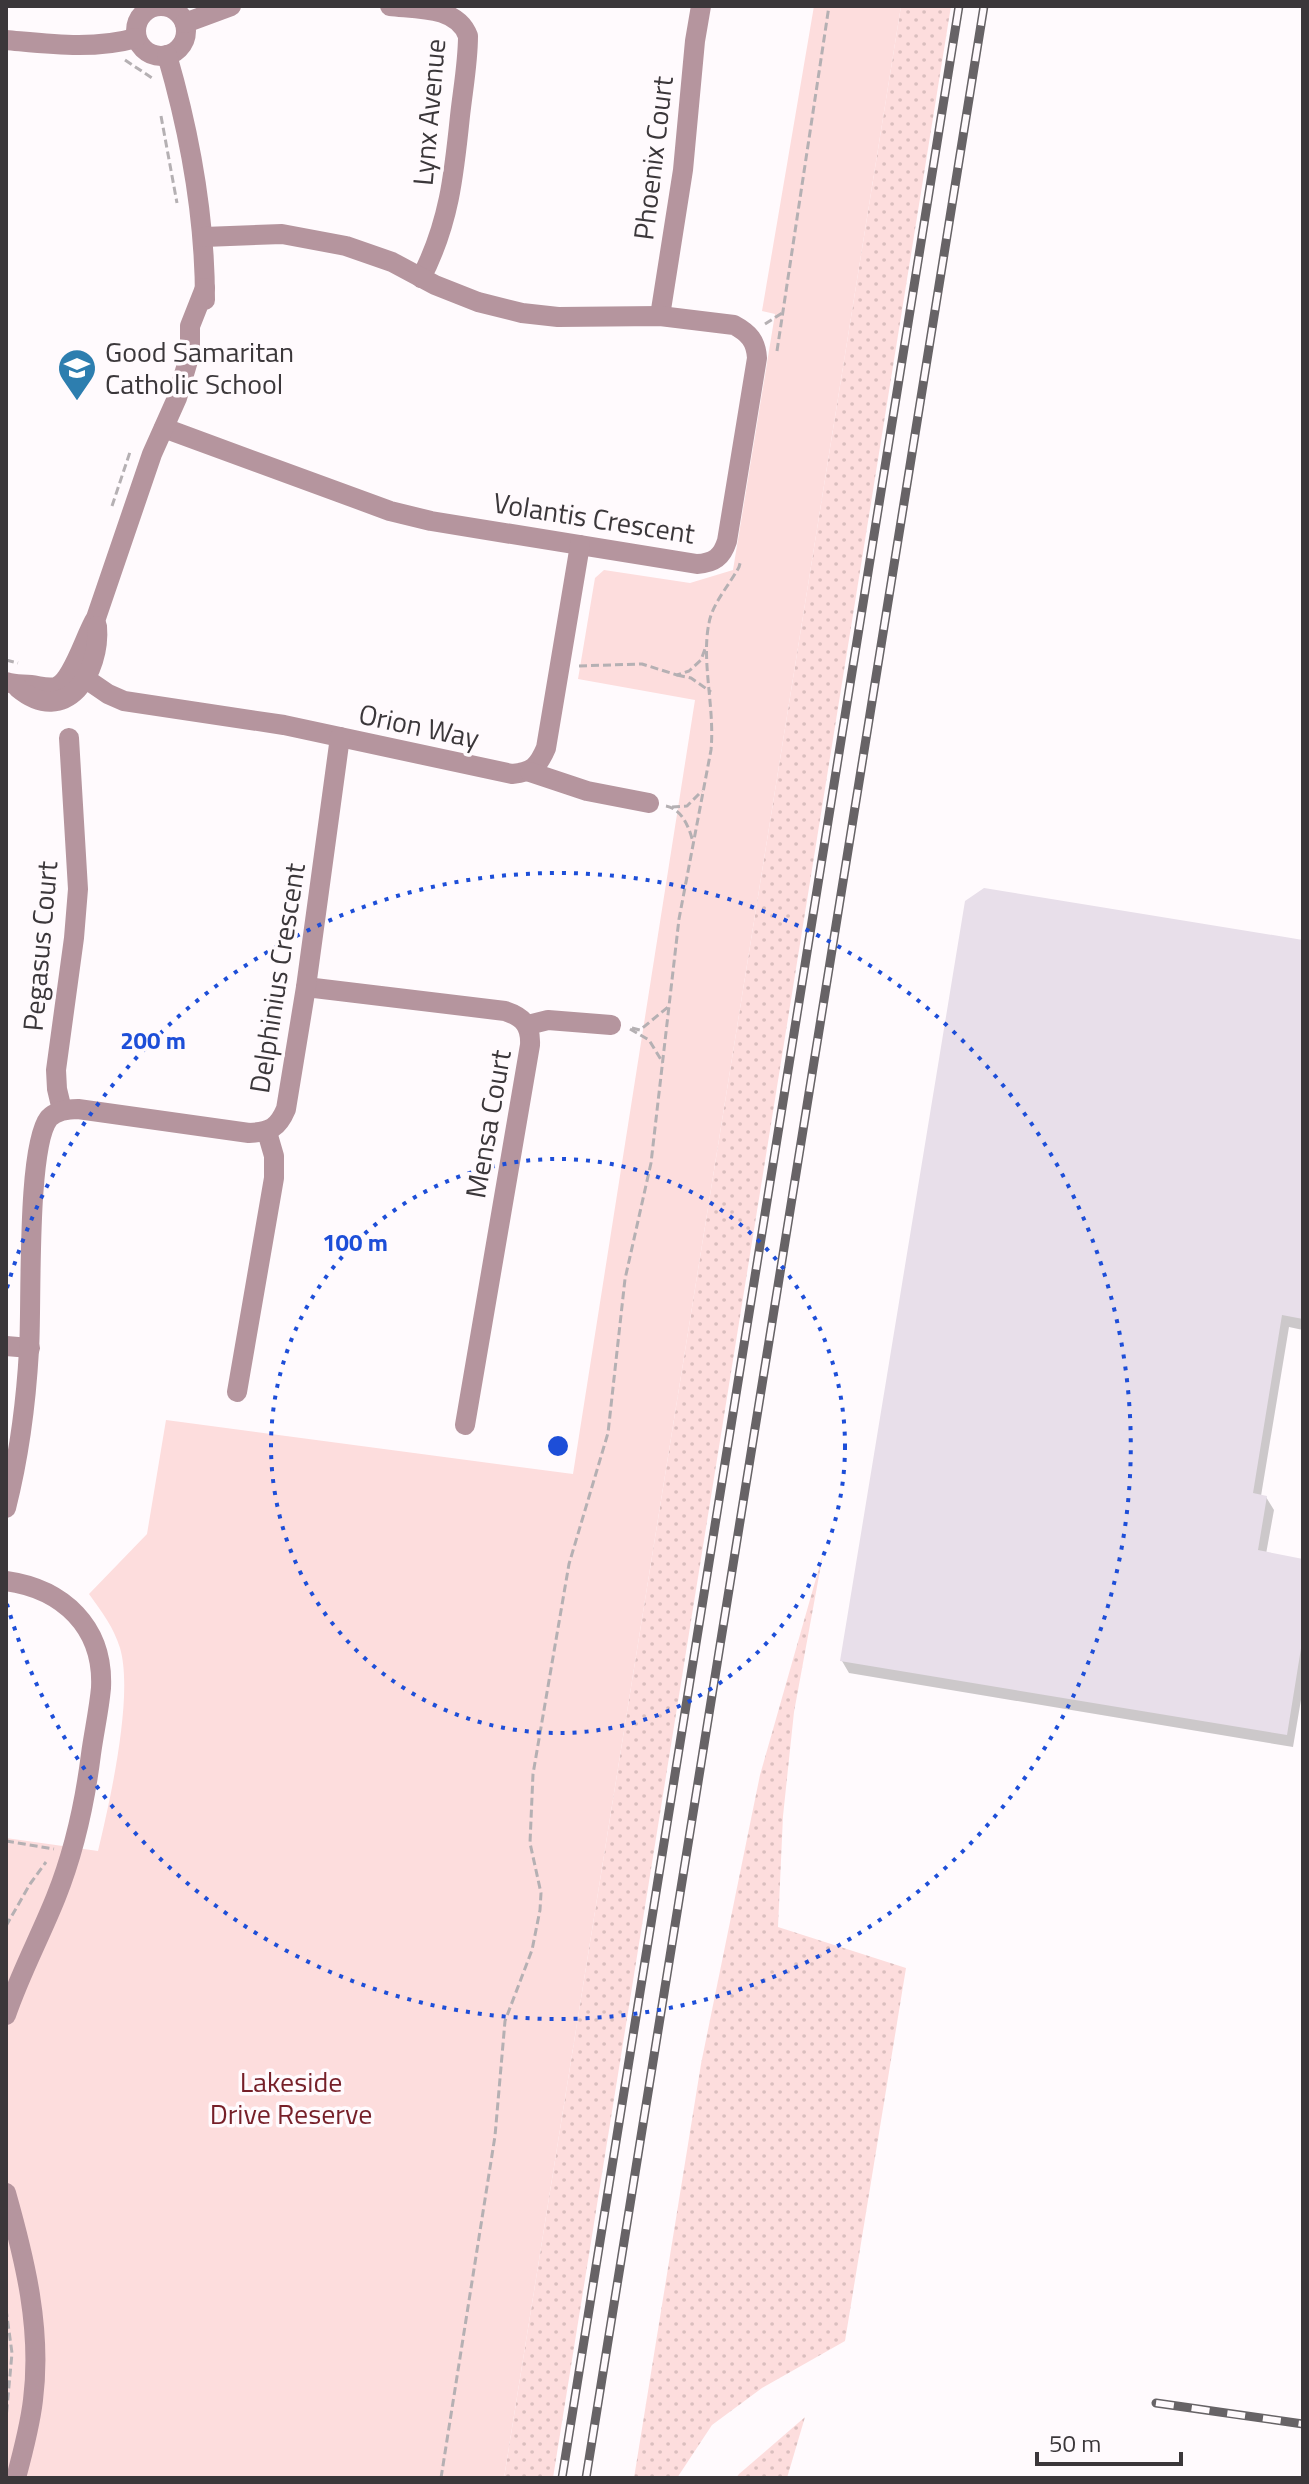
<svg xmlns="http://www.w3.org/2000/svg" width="1309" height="2484" viewBox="0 0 1309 2484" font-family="'Titillium Web',sans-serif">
<defs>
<pattern id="grass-dots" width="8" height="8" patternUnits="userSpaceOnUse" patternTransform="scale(2)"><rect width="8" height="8" fill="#fddddd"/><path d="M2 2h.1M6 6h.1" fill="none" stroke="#dabebe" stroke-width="1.8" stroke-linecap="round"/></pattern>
</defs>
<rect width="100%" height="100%" fill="#fffafd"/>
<g fill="url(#grass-dots)">
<polygon points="901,6 951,6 553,2478 504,2478"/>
<polygon points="823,1554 794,1712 783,1816 778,1927 906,1968 845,2341 762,2388 712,2425 677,2478 634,2478 701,2064 760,1775"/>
<polygon points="805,2417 787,2478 736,2478 739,2474"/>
</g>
<path fill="#fddddd" d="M814 6H901L504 2478H6V1838L98 1851C110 1801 134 1695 120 1648 114 1628 102 1612 89 1594L147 1534 166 1420 573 1474 695 700 578 679 595 578 604 570 690 583 733 570 775 314 762 311Z"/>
<polygon fill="#0003" points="1303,942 1303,1330 1289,1327 1261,1496 1266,1497 1274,1510 1266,1554 1303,1561 1303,1688 1293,1747 849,1673 842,1661"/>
<polygon fill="#e8dfea" points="984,888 1303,940 1303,1319 1282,1315 1253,1493 1267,1496 1258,1550 1303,1559 1303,1636 1287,1735 840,1661 965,901"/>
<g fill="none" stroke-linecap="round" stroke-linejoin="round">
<g stroke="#b5b0b3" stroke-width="3" stroke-dasharray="8 4" stroke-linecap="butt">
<polyline points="125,60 152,78"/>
<polyline points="161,116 177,203"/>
<polyline points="765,324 782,313"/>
<polyline points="777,351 829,6"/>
<polyline points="112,506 131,449"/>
<polyline points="6,660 18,663"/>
<polyline points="579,666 642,664 677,675 689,671 701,660 705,649"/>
<polyline points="677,675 691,678 711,692"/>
<path d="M666 806C682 809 689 827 693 842"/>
<polyline points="672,807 687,806 702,791"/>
<polyline points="632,1028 640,1030 668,1007"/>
<polyline points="630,1029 649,1040 663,1063"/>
<polyline points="6,1841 54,1849"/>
<polyline points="6,1926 30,1884 46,1862"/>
<polyline points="6,2309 12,2353 6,2419"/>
<path d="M441 2478 495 2136 505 2021 532 1950 540 1910 541 1893 530 1843 533 1774 569 1564 608 1433 625 1279 651 1163 679 919 711 750C715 708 701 661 709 623 712 604 730 584 739 567L741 560"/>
</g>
<g stroke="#b5959e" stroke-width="20">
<path d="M390 6C416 9 457 6 468 36 468 62 463 89 460 116 454 175 449 224 421 278"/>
<circle cx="161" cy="31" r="25"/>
<polyline points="185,23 231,6"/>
<path d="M6 40C50 44 93 50 136 38"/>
<path d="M167 55C190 134 205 218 205 300"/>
<polyline points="660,316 683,170 695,41 701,6"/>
<path d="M164 428 390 511 431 521 697 564C714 563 722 557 727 541L757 358C756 341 749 333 734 325L660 316 558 317 522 313 478 302 435 285 392 262 346 246 282 234 204 237"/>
<path d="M73 670 108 694 124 701 284 725 512 774C532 772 538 767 546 748L580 545"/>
<path d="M6 682C15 685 22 684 31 685 40 686 47 689 56 687 73 681 85 635 96 618L152 454 177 398 190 354V326L205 288"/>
<path d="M18 688C66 728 101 672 97 626"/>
<polyline points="530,772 587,791 649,803"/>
<path d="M306 987 505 1011C523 1017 531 1025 530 1045L465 1425"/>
<polyline points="528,1025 548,1020 611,1025"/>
<polyline points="62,1110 57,1089 56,1070 74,938 78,889 69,738"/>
<polyline points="6,1346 30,1348"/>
<polyline points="237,1392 274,1178 274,1156 267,1132"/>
<path d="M6 1508C19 1457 26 1403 29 1350 32 1307 26 1147 49 1118 57 1110 68 1109 78 1109L249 1133C270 1132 278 1128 286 1109L306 987 340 737"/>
<path d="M6 1581C63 1589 104 1627 101 1688 99 1710 94 1732 91 1754 85 1802 74 1852 56 1897 40 1937 20 1974 6 2015"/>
<path d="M6 2193C25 2260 42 2329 33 2400 30 2426 23 2452 16 2478"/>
</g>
<g stroke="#676366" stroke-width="9">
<g id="rail">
<polyline points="1156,2403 1303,2424"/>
<polyline points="562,2478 959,6"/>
<polyline points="586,2478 984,6"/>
</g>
</g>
<use href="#rail" stroke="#fffafd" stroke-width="6" stroke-dasharray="18" stroke-linecap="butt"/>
</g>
<g fill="none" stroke="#1d4ed8" stroke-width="4" stroke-dasharray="4 8">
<circle cx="558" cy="1446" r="287"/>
<path d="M7 1288A573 573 0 1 1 7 1604"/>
</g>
<defs>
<g id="school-pin" transform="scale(2)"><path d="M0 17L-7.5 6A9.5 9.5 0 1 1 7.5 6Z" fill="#2d7eaf" stroke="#fffafd"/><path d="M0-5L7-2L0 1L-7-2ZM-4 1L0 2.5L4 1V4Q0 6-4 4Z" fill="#fff"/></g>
</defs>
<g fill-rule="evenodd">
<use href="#school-pin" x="77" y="368"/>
</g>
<g text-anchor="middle" stroke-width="7" stroke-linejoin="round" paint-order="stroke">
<g font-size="28" fill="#3b373a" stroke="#fffafd">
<text transform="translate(429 112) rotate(-85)" y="10">Lynx Avenue</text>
<text transform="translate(653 158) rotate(-83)" y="10">Phoenix Court</text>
<text transform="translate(594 518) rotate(9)" y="10">Volantis Crescent</text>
<text transform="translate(419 726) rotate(12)" y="10">Orion Way</text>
<text transform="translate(40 946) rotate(-85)" y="10">Pegasus Court</text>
<text transform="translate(277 978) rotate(-81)" y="10">Delphinius Crescent</text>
<text transform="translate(488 1124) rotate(-80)" y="10">Mensa Court</text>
</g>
<g font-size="28" fill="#3b373a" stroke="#fffafd" text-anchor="start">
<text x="105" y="362">Good Samaritan<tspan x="105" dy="32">Catholic School</tspan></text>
</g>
<g font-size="28" fill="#761f28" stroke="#fffafd">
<text x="291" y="2092">Lakeside<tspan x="291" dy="32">Drive Reserve</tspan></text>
</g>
</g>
<circle cx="558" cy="1446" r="12" fill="#1d4ed8" stroke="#fffafd" stroke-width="4"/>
<g font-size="24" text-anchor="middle" font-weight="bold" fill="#1d4ed8" stroke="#fffafd" stroke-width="7" stroke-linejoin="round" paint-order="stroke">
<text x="153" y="1049">200 m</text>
<text x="355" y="1251">100 m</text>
</g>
<rect width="1309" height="2484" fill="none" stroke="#3b373a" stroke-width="16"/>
<path d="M1037 2452v12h144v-12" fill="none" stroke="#3b373a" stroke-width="4"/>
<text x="1049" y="2452" font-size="24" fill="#3b373a" stroke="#fffafd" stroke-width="6" paint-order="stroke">50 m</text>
</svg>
